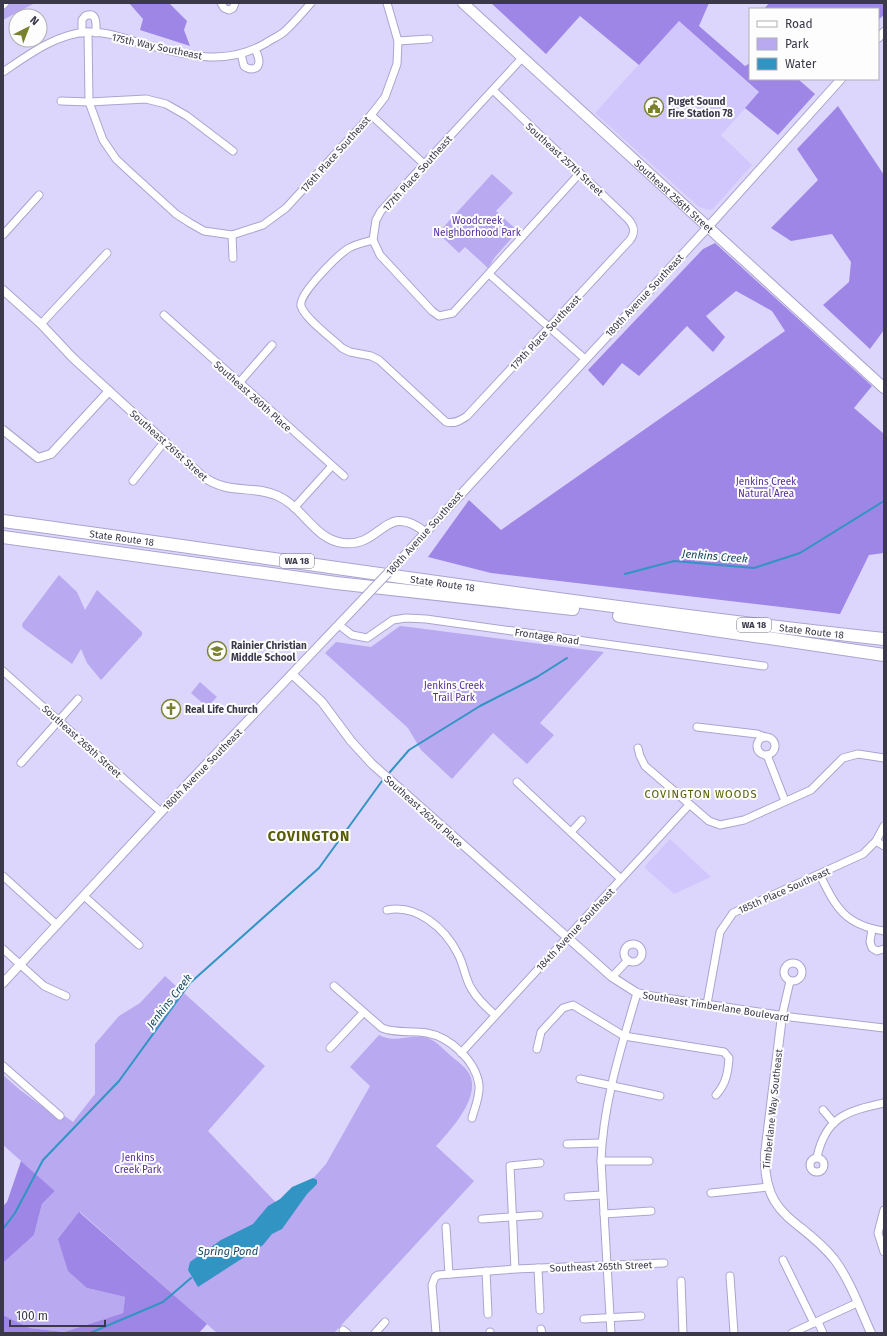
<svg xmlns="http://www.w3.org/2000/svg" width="887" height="1336" viewBox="0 0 887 1336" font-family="'Fira Sans',sans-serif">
<rect width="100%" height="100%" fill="#ddd6fc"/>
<g fill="#d2c7fd">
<polygon points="679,20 759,93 721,135 752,165 713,209 709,210 699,207 595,113"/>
<polygon points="670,839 711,877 674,894 646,869 645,866"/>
</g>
<g fill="#b8a9f0">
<polygon points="7,3 35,3 3,20 3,8"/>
<polygon points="492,174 513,193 496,211 518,231 495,257 488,268 465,247 459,253 438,233"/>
<polygon points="59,575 77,592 85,610 97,590 142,632 142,635 101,680 87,663 81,649 72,664 23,628 22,624"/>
<polygon points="400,626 409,627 604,652 540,723 554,735 527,764 493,733 452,779 421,750 408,728 325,653 336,642 371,647"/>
<polygon points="200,682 217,697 207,707 191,693"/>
<path d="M165 976 265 1066 208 1131 284 1211 326 1164 370 1086 350 1067 379 1035C393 1043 407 1035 423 1037 434 1038 443 1049 451 1056 458 1062 468 1068 471 1078 478 1100 450 1131 436 1146L474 1181 334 1333H217L80 1212 87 1288 125 1297 123 1313 64 1332 30 1328 3 1315V1263L34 1235 42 1204 55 1191 3 1145V1075L20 1090 58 1118 62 1114 73 1122 95 1094V1044L119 1016 140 1003Z"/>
</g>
<g fill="#9e86e7">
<polygon points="129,3 169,3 187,21 184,30 190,46 140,30 143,19"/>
<polygon points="491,3 709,3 699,26 745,66 750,63 750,79 798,79 815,94 778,135 745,108 759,92 679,21 639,65 580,16 546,54"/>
<polygon points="769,3 884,3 884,15 878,20 878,9 764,9"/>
<polygon points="838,106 884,175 884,330 870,349 823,305 849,282 851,262 832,234 791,241 771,228 818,180 797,149"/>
<polygon points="715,243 872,386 854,408 884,434 884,553 869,555 840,614 491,573 428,557 469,500 501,530 785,331 772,311 736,291 706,316 725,337 713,352 687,326 639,376 622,363 603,386 588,370 703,249"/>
<polygon points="21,1161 55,1191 42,1204 34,1235 3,1263 3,1206 7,1202"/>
<polygon points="79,1212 207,1324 199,1333 3,1333 3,1315 30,1328 64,1332 123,1313 125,1297 87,1288 68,1271 58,1239"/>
</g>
<polygon fill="#3294c3" points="313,1178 317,1180 317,1184 307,1194 282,1229 272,1234 263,1245 198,1287 188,1270 190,1262 221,1240 253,1224 268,1206 280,1199 292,1187"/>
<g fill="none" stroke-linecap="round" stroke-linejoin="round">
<g stroke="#3294c3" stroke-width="2">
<polyline points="625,574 674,561 754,568 800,553 884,501"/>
<polyline points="390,772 409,750 480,706 537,677 567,658"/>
<polyline points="3,1229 15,1213 43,1160 119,1081 190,983 319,868 382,781"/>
<polyline points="90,1333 163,1302 191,1278"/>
</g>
<g stroke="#aca3d0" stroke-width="9">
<g id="minor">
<polyline points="221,3 224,8 229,10 233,8 235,3"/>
<polyline points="3,5 5,3"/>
<polyline points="88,32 89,102 103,140 116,159 131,173 176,214 190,223 204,231 232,235 263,225 286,208 371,115 385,97 397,64 398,41 387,3"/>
<path d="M82 33V20L85 16C98 11 96 25 96 33"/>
<polyline points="398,41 429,39"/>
<path d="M241 54 244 66C249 70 258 71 259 62 259 58 257 53 255 49"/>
<path d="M3 72C28 55 56 34 87 32 104 31 124 38 140 43 185 54 223 68 266 43 272 39 279 36 284 32 294 23 302 13 311 3"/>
<path d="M494 91 628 219C634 226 636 232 630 240L467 416C460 421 454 424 446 422L379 360 371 356 350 352 342 348C332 338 305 319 301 306 298 294 339 254 349 248 356 244 365 242 373 240L376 220 381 211 523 57"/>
<polyline points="61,101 89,102 146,99 166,104 187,116 233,151"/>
<polyline points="371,115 424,164"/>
<polyline points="3,235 39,195"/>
<polyline points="232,235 233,258"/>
<polyline points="373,240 380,255 432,311 439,316 453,313 580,173"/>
<polyline points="489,274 585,359"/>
<polyline points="164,315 344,476"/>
<polyline points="41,324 107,253"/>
<polyline points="239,383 272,345"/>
<polyline points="133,481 165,441"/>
<polyline points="294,508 331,467"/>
<polyline points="339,625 352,635 367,638 393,620 406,618 426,619 764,666"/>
<polyline points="3,671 161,812"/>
<polyline points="697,727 757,734 765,737"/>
<circle cx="766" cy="746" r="9"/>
<polyline points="638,748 640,756 645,766 709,821 720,825 744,820 811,790 843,758 858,754 884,758"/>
<polyline points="767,755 785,801"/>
<polyline points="21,763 78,699"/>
<polyline points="517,782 621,879"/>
<polyline points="571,832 582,820"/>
<polyline points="876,841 884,846"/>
<path d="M820 875C836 908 845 925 884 931"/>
<polyline points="3,876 57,925"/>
<polyline points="84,896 139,945"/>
<path d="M387 910C417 904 445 928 458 954 464 965 465 978 471 988 477 999 486 1007 495 1015"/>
<polyline points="872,929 870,942 872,948 877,951 884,949"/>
<circle cx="633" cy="953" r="9"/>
<polyline points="3,949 44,986 66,996"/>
<circle cx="793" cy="972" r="9"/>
<polyline points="612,977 628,960"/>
<polyline points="790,981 782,1016 884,1028"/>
<path d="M334 986 382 1028C397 1034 411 1030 427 1033 450 1037 476 1061 479 1085 480 1096 475 1107 472 1118"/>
<polyline points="707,1004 720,932 733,913 863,854 876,841 884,826"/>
<polyline points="330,1048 363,1013"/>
<path d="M537 1049 541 1032 563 1008 573 1005 624 1036 724 1052 729 1058C728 1073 726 1084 716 1095"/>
<polyline points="461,1053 689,805"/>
<polyline points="3,1066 60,1116"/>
<polyline points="580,1079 660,1096"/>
<polyline points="823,1110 834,1123"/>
<polyline points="567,1144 601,1143"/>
<path d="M817 1157C826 1116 848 1111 884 1103"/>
<circle cx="817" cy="1165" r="7"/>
<polyline points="601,1161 649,1161"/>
<polyline points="711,1193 768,1187"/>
<polyline points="568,1197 602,1195"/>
<polyline points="884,1210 878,1233 884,1252"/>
<polyline points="604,1214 651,1211"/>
<polyline points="482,1219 539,1215"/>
<polyline points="446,1227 449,1274"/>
<polyline points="783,1260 814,1323"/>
<polyline points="538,1268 540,1310"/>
<polyline points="515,1269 510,1166 540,1163"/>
<polyline points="486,1271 488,1314"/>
<polyline points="730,1276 734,1333"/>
<polyline points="681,1281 683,1333"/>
<polyline points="584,1319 641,1316"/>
<polyline points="818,1322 823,1333"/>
<polyline points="541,1329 542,1333"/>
<polyline points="343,1330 347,1333"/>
<polyline points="490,1332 490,1333"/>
<polyline points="375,1333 385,1322"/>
<polyline points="436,1333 432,1285 435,1277 438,1275 515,1269 664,1263"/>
<path d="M611 1333 601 1161C603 1103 621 1048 637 993"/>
<polyline points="792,1333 857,1303"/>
</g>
</g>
<g stroke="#aca3d0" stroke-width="10">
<g id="tertiary">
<polyline points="878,38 884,32"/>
<path d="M3 290 41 324 73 358 202 476C230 496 252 484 278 496 303 507 314 539 343 543 382 548 385 500 425 532"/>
<polyline points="3,430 38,458 51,454 109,391"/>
<polyline points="402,558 708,227 841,79"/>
<path d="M292 674 322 702 351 741 372 764 612 977 637 993 649 996 782 1016 765 1154C763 1219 800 1217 834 1259 850 1280 860 1309 871 1333"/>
<polyline points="3,983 175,797 365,597"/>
</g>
</g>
<g stroke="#aca3d0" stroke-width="12">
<g id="secondary">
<path id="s1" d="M463 3 884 388"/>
</g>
</g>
<g stroke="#aca3d0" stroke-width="14">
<g id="motorway">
<path id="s2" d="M3 521C296 561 589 607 884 639"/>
<polyline points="3,537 336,583 573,609"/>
<polyline points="619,616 884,655"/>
</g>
</g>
<use href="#minor" stroke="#fff" stroke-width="7"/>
<use href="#tertiary" stroke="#fff" stroke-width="8"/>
<use href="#secondary" stroke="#fff" stroke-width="10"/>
<use href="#motorway" stroke="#fff" stroke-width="12"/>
<g stroke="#aca3d0" stroke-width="10" stroke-linecap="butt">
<polyline id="tertiary-bridge" points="365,597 402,558"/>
</g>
<use href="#tertiary-bridge" stroke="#fff" stroke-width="8"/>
</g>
<defs>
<g id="civic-ring" transform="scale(1)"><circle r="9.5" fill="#fdfdfd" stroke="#7a812d" stroke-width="1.5"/><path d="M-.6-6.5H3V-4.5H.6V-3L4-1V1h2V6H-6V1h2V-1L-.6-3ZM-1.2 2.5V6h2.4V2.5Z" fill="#7a812d"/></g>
<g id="school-ring" transform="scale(1)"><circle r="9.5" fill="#fdfdfd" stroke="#7a812d" stroke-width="1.5"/><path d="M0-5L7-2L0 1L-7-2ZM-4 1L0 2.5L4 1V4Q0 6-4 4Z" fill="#7a812d"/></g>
<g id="church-ring" transform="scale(1)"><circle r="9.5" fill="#fdfdfd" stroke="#7a812d" stroke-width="1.5"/><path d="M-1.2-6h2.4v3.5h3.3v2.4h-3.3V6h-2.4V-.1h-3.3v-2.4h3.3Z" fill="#7a812d"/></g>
</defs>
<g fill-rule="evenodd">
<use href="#civic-ring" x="654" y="107"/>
<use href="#school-ring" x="217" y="651"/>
<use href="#church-ring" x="171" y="709"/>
</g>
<g text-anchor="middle" stroke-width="4" stroke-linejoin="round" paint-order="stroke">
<g fill="#fdfdfd" stroke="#757380" stroke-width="1">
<rect x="280" y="554" width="34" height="14" rx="3"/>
<rect x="737" y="618" width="34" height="14" rx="3"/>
</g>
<g font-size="9" font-weight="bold" fill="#3b384a">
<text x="297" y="564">WA 18</text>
<text x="754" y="628">WA 18</text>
</g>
<g font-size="10" fill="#3b384a" stroke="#fdfdfd">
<text transform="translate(157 46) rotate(12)" y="4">175th Way Southeast</text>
<text transform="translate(335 154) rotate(-48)" y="4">176th Place Southeast</text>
<text transform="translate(565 159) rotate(43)" y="4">Southeast 257th Street</text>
<text transform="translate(417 173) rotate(-48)" y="4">177th Place Southeast</text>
<text dy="4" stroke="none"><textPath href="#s1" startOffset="286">Southeast 256th Street</textPath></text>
<text transform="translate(644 295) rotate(-47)" y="4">180th Avenue Southeast</text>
<text transform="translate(545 332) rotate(-47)" y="4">179th Place Southeast</text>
<text transform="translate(253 396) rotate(42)" y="4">Southeast 260th Place</text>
<text transform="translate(169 445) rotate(42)" y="4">Southeast 261st Street</text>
<text transform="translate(424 533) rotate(-48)" y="4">180th Avenue Southeast</text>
<text dy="4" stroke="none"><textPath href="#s2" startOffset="120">State Route 18</textPath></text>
<text dy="4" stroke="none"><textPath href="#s2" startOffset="444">State Route 18</textPath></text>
<text dy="4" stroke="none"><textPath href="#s2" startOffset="816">State Route 18</textPath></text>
<text transform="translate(547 636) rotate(8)" y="4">Frontage Road</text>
<text transform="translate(82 741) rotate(42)" y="4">Southeast 265th Street</text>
<text transform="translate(202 769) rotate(-46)" y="4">180th Avenue Southeast</text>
<text transform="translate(424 811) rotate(42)" y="4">Southeast 262nd Place</text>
<text transform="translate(784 890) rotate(-24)" y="4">185th Place Southeast</text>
<text transform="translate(575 929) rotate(-47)" y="4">184th Avenue Southeast</text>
<text transform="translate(716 1006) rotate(9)" y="4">Southeast Timberlane Boulevard</text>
<text transform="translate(772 1109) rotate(-84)" y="4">Timberlane Way Southeast</text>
<text transform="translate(601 1266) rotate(-2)" y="4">Southeast 265th Street</text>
</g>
<g font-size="10" font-weight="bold" fill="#3b384a" stroke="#fdfdfd" text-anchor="start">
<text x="668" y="105">Puget Sound<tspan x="668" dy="12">Fire Station 78</tspan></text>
<text x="231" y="649">Rainier Christian<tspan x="231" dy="12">Middle School</tspan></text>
<text x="185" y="713">Real Life Church</text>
</g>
<g font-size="10" fill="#542d9d" stroke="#fdfdfd">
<text x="477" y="224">Woodcreek<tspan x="477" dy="12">Neighborhood Park</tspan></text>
<text x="766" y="485">Jenkins Creek<tspan x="766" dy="12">Natural Area</tspan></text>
<text x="454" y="689">Jenkins Creek<tspan x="454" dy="12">Trail Park</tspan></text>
<text x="138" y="1161">Jenkins<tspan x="138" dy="12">Creek Park</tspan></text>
</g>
<g font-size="11" font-style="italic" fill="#164a63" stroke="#fdfdfd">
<text transform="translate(715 556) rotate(5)" y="4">Jenkins Creek</text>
<text transform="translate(169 1001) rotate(-52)" y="4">Jenkins Creek</text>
<text x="228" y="1255">Spring Pond</text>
</g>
<g font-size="11" letter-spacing="1" fill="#575c05" stroke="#fdfdfd">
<text x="701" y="798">COVINGTON WOODS</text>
</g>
<g font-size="14" font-weight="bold" letter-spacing="1" fill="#575c05" stroke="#fdfdfd">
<text x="309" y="841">COVINGTON</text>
</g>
</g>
<rect width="887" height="1336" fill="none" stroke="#3b384a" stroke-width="8"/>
<rect x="749" y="8" width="130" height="72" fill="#fdfdfd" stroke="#afaeb5"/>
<rect x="757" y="21" width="20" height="6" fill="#ffffff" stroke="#afaeb5"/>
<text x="785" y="28" font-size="12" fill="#3b384a">Road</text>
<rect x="757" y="38" width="20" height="12" fill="#b8a9f0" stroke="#afaeb5"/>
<text x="785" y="48" font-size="12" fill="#3b384a">Park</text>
<rect x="757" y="58" width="20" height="12" fill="#3294c3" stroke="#afaeb5"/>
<text x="785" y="68" font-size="12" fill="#3b384a">Water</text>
<g transform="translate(28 28) rotate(42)"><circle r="19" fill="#fdfdfd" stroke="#afaeb5"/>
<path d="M0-3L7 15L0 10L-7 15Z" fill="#7a812d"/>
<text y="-6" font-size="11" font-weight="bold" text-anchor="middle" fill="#3b384a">N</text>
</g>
<path d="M10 1320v6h95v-6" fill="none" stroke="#3b384a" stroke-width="2"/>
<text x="16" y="1320" font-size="12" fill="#3b384a" stroke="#fdfdfd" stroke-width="3" paint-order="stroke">100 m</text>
</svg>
